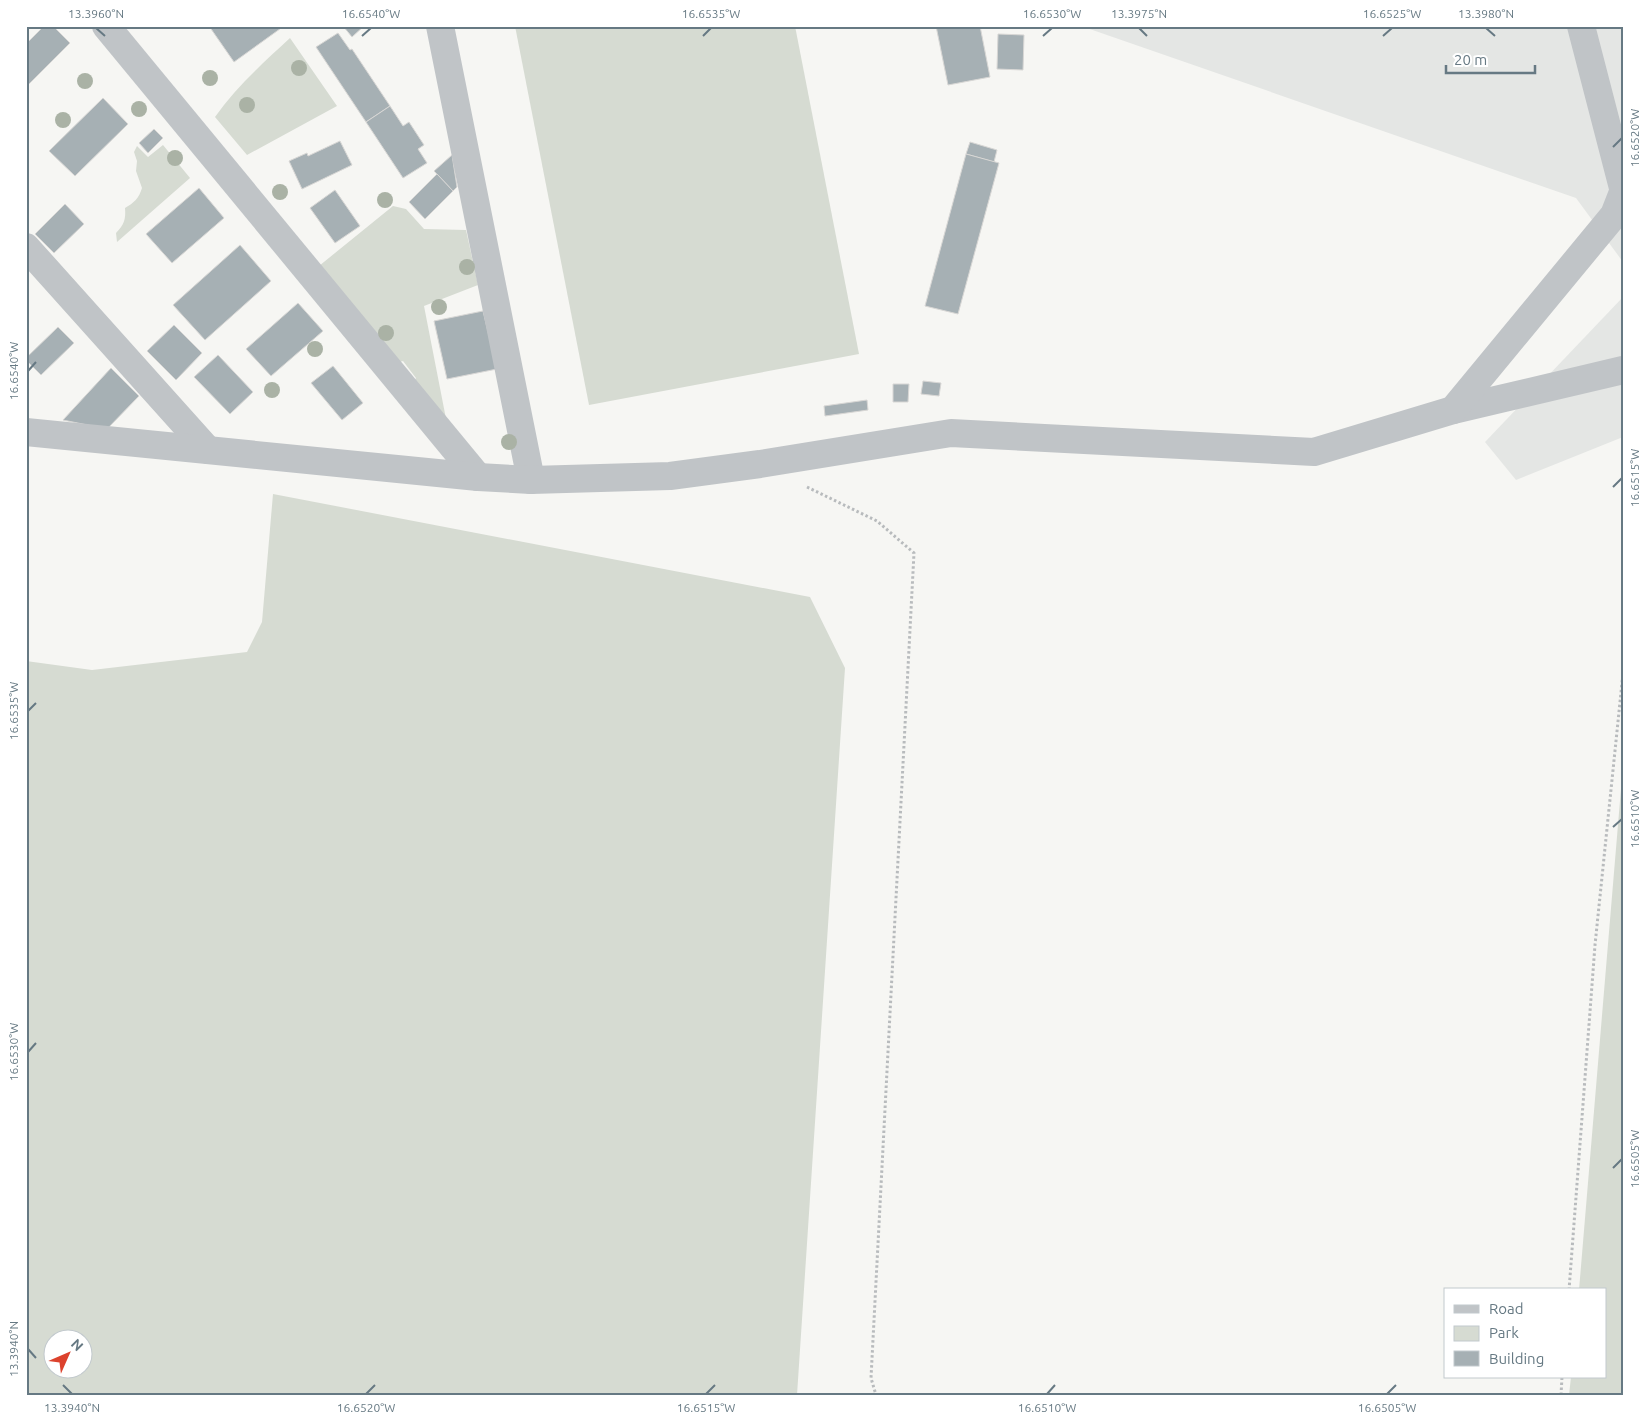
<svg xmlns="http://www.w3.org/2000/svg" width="1649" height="1421" viewBox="0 0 1649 1421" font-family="Ubuntu,sans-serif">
<rect width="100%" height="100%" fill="#f6f6f3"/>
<g fill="#e4e6e4">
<polygon points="1081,26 1623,26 1623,262 1576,198"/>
<polygon points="1623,297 1623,437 1516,480 1485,442"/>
</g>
<g fill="#d6dbd2" fill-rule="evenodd">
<polygon points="515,26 795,26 859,354 589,405"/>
<path d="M290 38 337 106 247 155 215 117C236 87 263 63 290 38Z"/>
<path d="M163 145 190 178 117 242 116 233C124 225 126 219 125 208 134 203 139 198 142 188L136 171 137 161 134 152 137 146 148 157Z"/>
<polygon points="393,206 406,209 424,229 466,230 478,285 424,306 448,429 412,386 416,378 403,361 396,363 319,266"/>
<path d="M273 494 810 597 845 668 797 1395H26V661L92 670 247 652 262 622ZM82 1338V1368H52V1338Z"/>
<polygon points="1623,765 1623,1395 1569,1395 1571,1377 1605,1377 1605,1290 1579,1290"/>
</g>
<g fill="#a6b0b4" stroke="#d8d7d5">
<polygon points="44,26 53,26 70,43 26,87 26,44"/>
<polygon points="209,26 284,26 234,62"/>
<polygon points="343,26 364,26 352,37"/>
<polygon points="936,26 980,26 990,77 948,85"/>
<polygon points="338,33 350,50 352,49 390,106 366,122 316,47"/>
<polygon points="998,34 1024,35 1023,70 997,69"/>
<polygon points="103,98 128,124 75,176 49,151"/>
<polygon points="390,106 403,126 409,122 424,145 418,149 427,163 403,178 366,122"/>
<polygon points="154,129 163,138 148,153 139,143"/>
<polygon points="340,141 352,165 302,189 289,161 307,153 308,156"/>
<polygon points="970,142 997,150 994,162 966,154"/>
<polygon points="966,154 999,163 958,314 925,306"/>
<polygon points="452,155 457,187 453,191 434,171"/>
<polygon points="437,174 453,191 425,219 409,202"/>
<polygon points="199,188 224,218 172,263 146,234"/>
<polygon points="335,190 360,226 335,243 310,208"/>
<polygon points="65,204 84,224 54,253 35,234"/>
<polygon points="240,245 271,281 205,340 173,305"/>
<polygon points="298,303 323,331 271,376 246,349"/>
<polygon points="483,311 497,369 447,379 434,321"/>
<polygon points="174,325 202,353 176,380 147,351"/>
<polygon points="58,327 74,343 41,375 26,360 26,358"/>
<polygon points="218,355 253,392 230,414 194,377"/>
<polygon points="333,366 363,403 342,420 311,383"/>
<polygon points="111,368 139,396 107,429 63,420"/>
<polygon points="923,381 941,383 939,396 921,394"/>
<polygon points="893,384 909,384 908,402 893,402"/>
<polygon points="867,400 868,410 825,416 824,406"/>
</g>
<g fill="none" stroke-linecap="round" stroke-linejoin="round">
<g stroke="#b8bbbd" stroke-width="3" stroke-dasharray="2.5 2.5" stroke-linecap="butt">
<polyline points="807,487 877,521 914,553 871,1378 876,1395"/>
<polyline points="1569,1290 1595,945 1623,673"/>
<polyline points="1561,1395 1562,1377"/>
</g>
<g stroke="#c0c4c7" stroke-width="28">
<polyline points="106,26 478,477"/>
<polyline points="440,26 531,480"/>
<polyline points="1581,26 1623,188"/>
<polyline points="26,247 208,450"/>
<polyline points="1453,410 1623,370"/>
<polyline points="26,432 478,477 531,480 670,476 760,464 951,433 1314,452 1453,410 1614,215 1623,192"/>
</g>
</g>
<g fill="#aab2a5">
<circle cx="299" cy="68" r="8"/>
<circle cx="210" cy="78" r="8"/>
<circle cx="85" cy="81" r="8"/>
<circle cx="247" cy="105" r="8"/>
<circle cx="139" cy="109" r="8"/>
<circle cx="63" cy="120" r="8"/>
<circle cx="175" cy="158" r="8"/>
<circle cx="280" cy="192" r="8"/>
<circle cx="385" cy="200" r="8"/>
<circle cx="467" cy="267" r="8"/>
<circle cx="439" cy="307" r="8"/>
<circle cx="386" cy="333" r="8"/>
<circle cx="315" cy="349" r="8"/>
<circle cx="272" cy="390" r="8"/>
<circle cx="509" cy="442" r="8"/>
</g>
<path fill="none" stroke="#667983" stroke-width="2" d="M96 28 105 36M1139 28 1147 36M1486 28 1495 36M362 36 371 28M703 36 711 28M1043 36 1052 28M1383 36 1392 28M1613 147 1622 138M28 371 36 362M1613 487 1622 478M28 711 36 703M1613 827 1622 819M28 1052 36 1043M1613 1168 1622 1159M28 1349 36 1358M63 1385 72 1394M366 1394 375 1385M706 1394 715 1385M1047 1394 1055 1385M1387 1394 1396 1385"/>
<rect width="1649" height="1421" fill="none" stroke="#ffffff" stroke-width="55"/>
<rect x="1444" y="1288" width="162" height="90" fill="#ffffff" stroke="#c2c9cd"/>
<rect x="1454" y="1305" width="25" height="8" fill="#c0c4c7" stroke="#c2c9cd"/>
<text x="1489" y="1314" font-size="15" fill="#667983">Road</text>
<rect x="1454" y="1326" width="25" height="15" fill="#d6dbd2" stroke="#c2c9cd"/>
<text x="1489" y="1338" font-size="15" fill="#667983">Park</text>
<rect x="1454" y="1351" width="25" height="15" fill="#a6b0b4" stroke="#c2c9cd"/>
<text x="1489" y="1364" font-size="15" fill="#667983">Building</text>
<g transform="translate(68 1354) rotate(45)"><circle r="24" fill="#ffffff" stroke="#c2c9cd"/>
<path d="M0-4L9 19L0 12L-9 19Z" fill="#dc422d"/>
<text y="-8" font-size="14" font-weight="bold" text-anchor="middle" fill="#667983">N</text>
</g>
<path d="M1446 65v8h89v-8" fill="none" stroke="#667983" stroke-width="2.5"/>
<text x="1454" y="65" font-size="15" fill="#667983" stroke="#ffffff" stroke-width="4" paint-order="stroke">20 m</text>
<rect x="28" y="28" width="1594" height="1366" fill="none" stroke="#667983" stroke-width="2"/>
<g font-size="12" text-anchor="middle" fill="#667983">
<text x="96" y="18">13.3960°N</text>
<text x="371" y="18">16.6540°W</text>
<text x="711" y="18">16.6535°W</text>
<text x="1052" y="18">16.6530°W</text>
<text x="1139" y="18">13.3975°N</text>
<text x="1392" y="18">16.6525°W</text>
<text x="1486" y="18">13.3980°N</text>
<text transform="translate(1635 138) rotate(-90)" y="4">16.6520°W</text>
<text transform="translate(14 371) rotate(-90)" y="4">16.6540°W</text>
<text transform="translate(1635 478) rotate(-90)" y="4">16.6515°W</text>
<text transform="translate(14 711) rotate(-90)" y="4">16.6535°W</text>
<text transform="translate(1635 819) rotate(-90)" y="4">16.6510°W</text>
<text transform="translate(14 1052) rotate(-90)" y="4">16.6530°W</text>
<text transform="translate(1635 1159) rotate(-90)" y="4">16.6505°W</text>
<text transform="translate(14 1349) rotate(-90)" y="4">13.3940°N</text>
<text x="72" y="1412">13.3940°N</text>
<text x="366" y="1412">16.6520°W</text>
<text x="706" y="1412">16.6515°W</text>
<text x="1047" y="1412">16.6510°W</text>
<text x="1387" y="1412">16.6505°W</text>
</g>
</svg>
